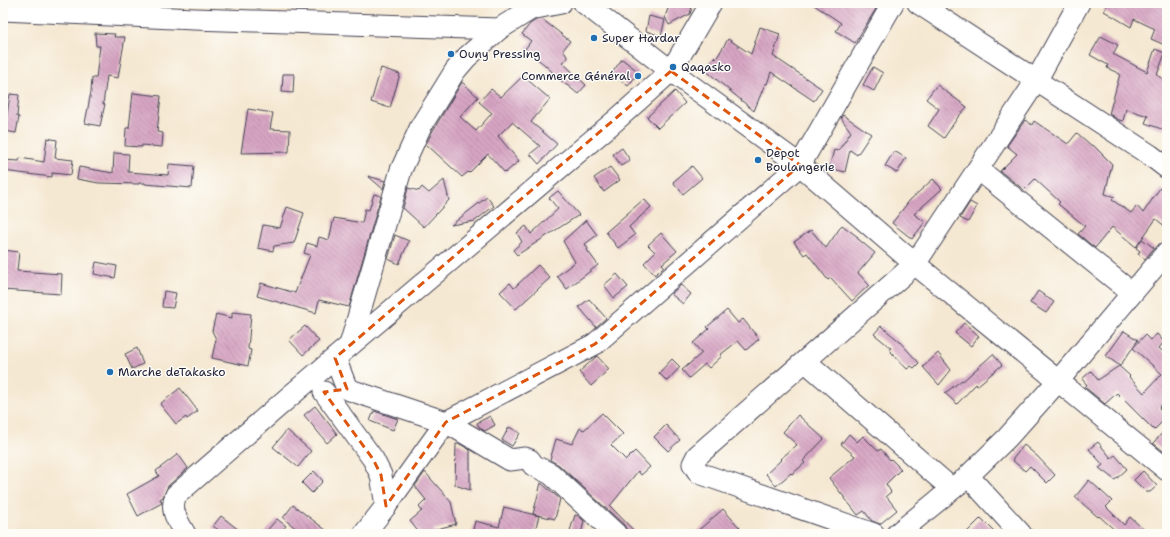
<svg xmlns="http://www.w3.org/2000/svg" width="1170" height="537" viewBox="0 0 1170 537" font-family="'Shantell Sans',sans-serif">
<defs>
<pattern id="building-back-hatch" width="6" height="6" patternUnits="userSpaceOnUse"><rect width="6" height="6" fill="#d7a5c3"/><path d="M-1 5l2 2M0 0l6 6M5-1l2 2" fill="none" stroke="#ae86a0"/></pattern>
</defs>
<rect width="100%" height="100%" fill="#fdfcf7"/>
<filter id="ink" filterUnits="userSpaceOnUse"><feTurbulence type="fractalNoise" baseFrequency=".025" numOctaves="2"/><feDisplacementMap in="SourceGraphic" scale="8" xChannelSelector="R" yChannelSelector="G"/><feConvolveMatrix kernelMatrix="1 2 1 2 8 2 1 2 1" color-interpolation-filters="sRGB"/></filter>
<filter id="wash" filterUnits="userSpaceOnUse"><feTurbulence type="fractalNoise" baseFrequency=".012" numOctaves="4" result="noise"/><feDisplacementMap in="SourceGraphic" scale="16" xChannelSelector="R" yChannelSelector="G"/><feGaussianBlur stdDeviation="0.9" result="paint"/><feColorMatrix in="noise" values="0 0 0 0 0 0 0 0 0 0 0 0 0 0 0 0 0 1.4 0 .05"/><feComposite in="paint" operator="in"/></filter>
<g filter="url(#wash)">
<rect width="100%" height="100%" fill="#f5e8d2"/>
<g id="blocks">
<g fill="url(#building-back-hatch)">
<polygon points="670,3 693,3 690,14 669,25 665,17"/>
<polygon points="811,3 870,3 877,7 855,43 836,31 841,23"/>
<polygon points="1108,3 1167,3 1167,46 1151,39 1155,29 1134,19 1131,27 1104,11"/>
<polygon points="649,16 665,20 661,36 646,31"/>
<polygon points="542,19 570,41 563,50 568,58 562,62 586,85 578,94 567,85 566,85 545,65 525,49 531,41 522,34 530,24 536,20"/>
<polygon points="760,27 780,34 773,56 822,89 814,101 771,72 767,84 765,84 754,111 704,69 714,57 716,59 728,39 751,54"/>
<polygon points="95,33 115,34 114,37 125,37 118,78 107,76 103,104 105,104 100,126 85,123 91,92 92,78 96,78 100,46 96,46"/>
<polygon points="1101,36 1118,45 1113,54 1147,72 1155,49 1165,53 1157,75 1167,82 1167,131 1145,123 1148,116 1126,109 1123,121 1119,120 1109,114 1120,74 1107,68 1108,65 1090,55"/>
<polygon points="622,59 639,72 628,86 612,73"/>
<polygon points="873,67 883,73 874,91 863,85"/>
<polygon points="381,68 400,74 390,108 371,102"/>
<polygon points="283,74 294,74 293,93 282,92"/>
<polygon points="523,76 550,99 531,122 557,144 539,164 530,154 540,146 512,122 498,136 519,161 505,173 488,154 469,173 468,172 462,177 426,144 432,132 462,82 478,97 460,117 476,131 492,113 479,102 491,89 501,97"/>
<polygon points="937,85 967,107 958,117 944,138 928,126 939,109 926,99"/>
<polygon points="675,91 685,103 658,128 647,117"/>
<polygon points="133,93 161,96 157,132 163,133 162,147 142,145 142,147 125,146 126,128 129,128"/>
<polygon points="10,94 19,95 17,116 19,117 16,133 5,131"/>
<polygon points="248,109 273,113 270,129 290,130 289,152 241,153"/>
<polygon points="843,115 871,134 857,155 850,150 845,172 829,168 834,150 838,151 851,132 841,118"/>
<polygon points="1025,120 1032,125 1034,121 1068,144 1077,133 1092,146 1093,145 1112,164 1105,194 1115,197 1112,200 1131,213 1137,206 1143,213 1160,188 1167,192 1167,228 1156,219 1136,247 1112,227 1095,248 1078,234 1085,226 1058,204 1060,202 1035,179 1024,190 1000,171 1017,154 1007,146"/>
<polygon points="47,138 57,140 55,158 73,160 71,175 52,173 52,177 3,171 3,160 19,161 20,158 44,162"/>
<polygon points="622,148 630,160 621,166 613,154"/>
<polygon points="894,151 906,158 897,173 885,166"/>
<polygon points="114,153 129,154 128,172 168,175 169,164 194,166 192,188 145,184 145,183 139,183 139,184 99,183 77,179 79,167 113,173"/>
<polygon points="692,166 702,178 683,194 673,182"/>
<polygon points="610,167 620,180 604,192 594,178"/>
<polygon points="368,176 385,181 383,189"/>
<polygon points="933,179 942,189 914,214 925,222 912,239 892,223 910,200"/>
<polygon points="444,180 449,200 424,227 403,208 408,188 419,191 422,187 429,193"/>
<polygon points="558,191 579,215 517,255 513,250 522,242 517,233 526,226 531,234 558,209 549,198"/>
<polygon points="374,194 381,196 349,307 319,300 316,313 257,296 261,283 295,293 310,255 304,253 307,243 317,246 319,237 329,240 334,218 362,223 365,209 369,210"/>
<polygon points="487,197 494,206 475,221 451,225"/>
<polygon points="644,199 651,207 629,227 635,235 618,248 606,232"/>
<polygon points="970,202 977,206 968,222 960,218"/>
<polygon points="287,207 304,213 294,243 274,246 273,251 258,248 263,225 280,228"/>
<polygon points="586,220 597,235 585,244 588,249 587,250 598,265 567,289 557,276 575,262 563,241"/>
<polygon points="842,225 858,237 857,238 875,253 858,273 869,285 852,301 831,278 828,280 807,253 804,255 794,242 811,230 826,248"/>
<polygon points="661,233 677,251 662,264 664,266 655,275 644,263 655,252 648,245"/>
<polygon points="395,235 409,241 399,264 388,259"/>
<polygon points="1142,239 1154,248 1145,259 1138,254 1140,251 1136,248"/>
<polygon points="3,250 19,252 17,271 62,274 61,294 3,290"/>
<polygon points="96,262 117,266 115,278 94,274"/>
<polygon points="538,265 550,278 516,309 500,292 510,283 514,288"/>
<polygon points="617,274 628,287 614,298 604,285"/>
<polygon points="681,285 691,294 683,304 671,294"/>
<polygon points="164,291 176,293 173,308 162,307"/>
<polygon points="1038,291 1054,302 1046,313 1030,303"/>
<polygon points="589,299 606,318 596,327 579,307"/>
<polygon points="727,310 738,323 743,319 759,339 746,350 738,341 720,355 722,356 709,368 705,364 689,378 682,370 702,353 693,343 709,329 707,327"/>
<polygon points="232,312 251,314 248,349 251,350 248,366 212,358 216,339 212,331 216,314 232,318"/>
<polygon points="964,323 979,336 971,346 955,333"/>
<polygon points="305,326 319,341 303,355 289,340"/>
<polygon points="881,326 899,341 919,363 914,368 911,366 907,369 889,350 891,348 874,334"/>
<polygon points="1124,331 1138,340 1120,366 1106,356"/>
<polygon points="1157,334 1164,342 1159,348 1167,355 1167,399 1159,408 1167,417 1154,430 1117,393 1105,404 1085,387 1087,385 1082,379 1091,371 1098,380 1119,366 1130,376 1129,377 1144,393 1162,374 1133,348 1145,335 1150,340"/>
<polygon points="137,348 143,364 132,369 125,354"/>
<polygon points="938,353 951,370 939,385 923,367"/>
<polygon points="993,354 1002,365 977,386 976,384 957,404 945,393 962,380 963,381"/>
<polygon points="597,356 609,369 591,386 579,372"/>
<polygon points="672,359 680,367 667,381 659,373"/>
<polygon points="180,388 198,411 187,419 186,417 176,424 160,404"/>
<polygon points="315,406 337,434 327,443 304,415"/>
<polygon points="374,411 398,419 393,430 370,421"/>
<polygon points="602,413 623,434 611,445 626,460 635,451 650,467 641,475 638,471 610,506 637,534 628,534 627,530 624,525 559,465 550,460 556,439 572,444 580,428 584,430"/>
<polygon points="798,415 824,439 803,461 805,463 792,474 791,473 776,486 766,474 781,460 780,459 797,445 783,432"/>
<polygon points="490,416 495,425 485,431 480,428 477,423"/>
<polygon points="666,425 680,440 668,451 654,437"/>
<polygon points="509,427 520,433 512,446 502,440"/>
<polygon points="1167,428 1167,454 1153,443"/>
<polygon points="287,430 311,451 298,467 273,447"/>
<polygon points="849,434 857,442 863,436 878,451 881,449 890,460 891,459 901,469 886,484 891,492 886,496 897,510 880,524 872,521 864,511 858,515 829,478 855,456 841,444"/>
<polygon points="1098,442 1111,458 1115,455 1127,469 1115,480 1099,468 1103,465 1089,449"/>
<polygon points="456,444 460,444 470,450 470,490 455,485"/>
<polygon points="1024,445 1037,456 1055,475 1047,483 1030,466 1025,471 1012,460"/>
<polygon points="178,454 188,468 168,486 163,497 160,499 162,503 138,516 127,494 159,476 156,471"/>
<polygon points="314,471 323,481 312,493 302,483"/>
<polygon points="1143,471 1157,486 1150,492 1146,492 1134,480"/>
<polygon points="425,472 451,502 456,524 433,530 436,534 420,534 410,521 422,511 419,507 426,500 415,486"/>
<polygon points="1089,480 1112,501 1106,507 1124,525 1130,517 1149,534 1116,534 1117,532 1099,516 1098,517 1075,497"/>
<polygon points="541,483 560,499 555,519 533,514"/>
<polygon points="293,505 318,524 331,534 303,534 283,518"/>
<polygon points="504,507 539,516 534,534 472,534 475,521 499,527"/>
<polygon points="723,509 740,528 733,534 694,534"/>
<polygon points="575,515 579,516 584,521 581,534 569,534"/>
<polygon points="221,516 244,534 224,534 213,526"/>
<polygon points="981,518 997,534 965,534"/>
<polygon points="277,519 286,526 279,534 264,534"/>
</g>
</g>
</g>
<g filter="url(#ink)">
<use href="#blocks" fill-opacity="0" stroke="#424052" stroke-width="1"/>
<g fill="none" stroke-linecap="round" stroke-linejoin="round">
<g stroke="#424052" stroke-width="23">
<g id="minor">
<polyline points="584,3 671,71 800,165 915,264 1167,470"/>
<polyline points="918,3 1150,155 1167,168"/>
<polyline points="3,10 194,19 499,29"/>
<polyline points="978,169 1132,293"/>
<polyline points="350,345 401,170 421,126 455,71 467,57 499,29 531,9 561,3"/>
<polyline points="335,358 347,389 446,422 595,344 800,165 893,3"/>
<polyline points="805,361 952,489"/>
<polyline points="324,392 373,459 381,475 386,506"/>
<path d="M185 534C178 521 169 510 176 495L289 397 615 121 671 71 711 3"/>
<polyline points="364,534 386,506 446,422 510,460 525,458 530,460 533,465 551,474 616,534"/>
<polyline points="874,534 699,473 693,464 697,456 915,264 1036,81 1079,3"/>
<polyline points="897,534 962,481"/>
<polyline points="1021,534 968,476 1007,438 1058,381 1167,252"/>
</g>
</g>
<use href="#minor" stroke="#fff" stroke-width="21"/>
</g>
</g>
<path fill="none" stroke="#de560e" stroke-width="3" stroke-dasharray="8 5" stroke-linejoin="round" d="M671 71 800 165 595 344 446 422 386 506 381 475 373 459 324 392 347 389 335 358Z"/>
<g fill="#1f6fb2" stroke="#fdfcf7" stroke-width="1.5">
<circle cx="594" cy="38" r="4"/>
<circle cx="451" cy="54" r="4"/>
<circle cx="673" cy="67" r="4"/>
<circle cx="638" cy="76" r="4"/>
<circle cx="758" cy="160" r="4"/>
<circle cx="110" cy="372" r="4"/>
</g>
<g text-anchor="middle" stroke-width="3" stroke-linejoin="round" paint-order="stroke">
<g font-size="12" fill="#22223b" stroke="#fdfcf7" text-anchor="start">
<text x="602" y="42">Super Hardar</text>
<text x="459" y="58">Ouny Pressing</text>
<text x="681" y="71">Qaqasko</text>
<text x="630" y="80" text-anchor="end">Commerce Général</text>
<text x="766" y="157">Depot<tspan x="766" dy="14">Boulangerie</tspan></text>
<text x="118" y="376">Marche deTakasko</text>
</g>
</g>
<rect width="1170" height="537" fill="none" stroke="#fdfcf7" stroke-width="16"/>
</svg>
